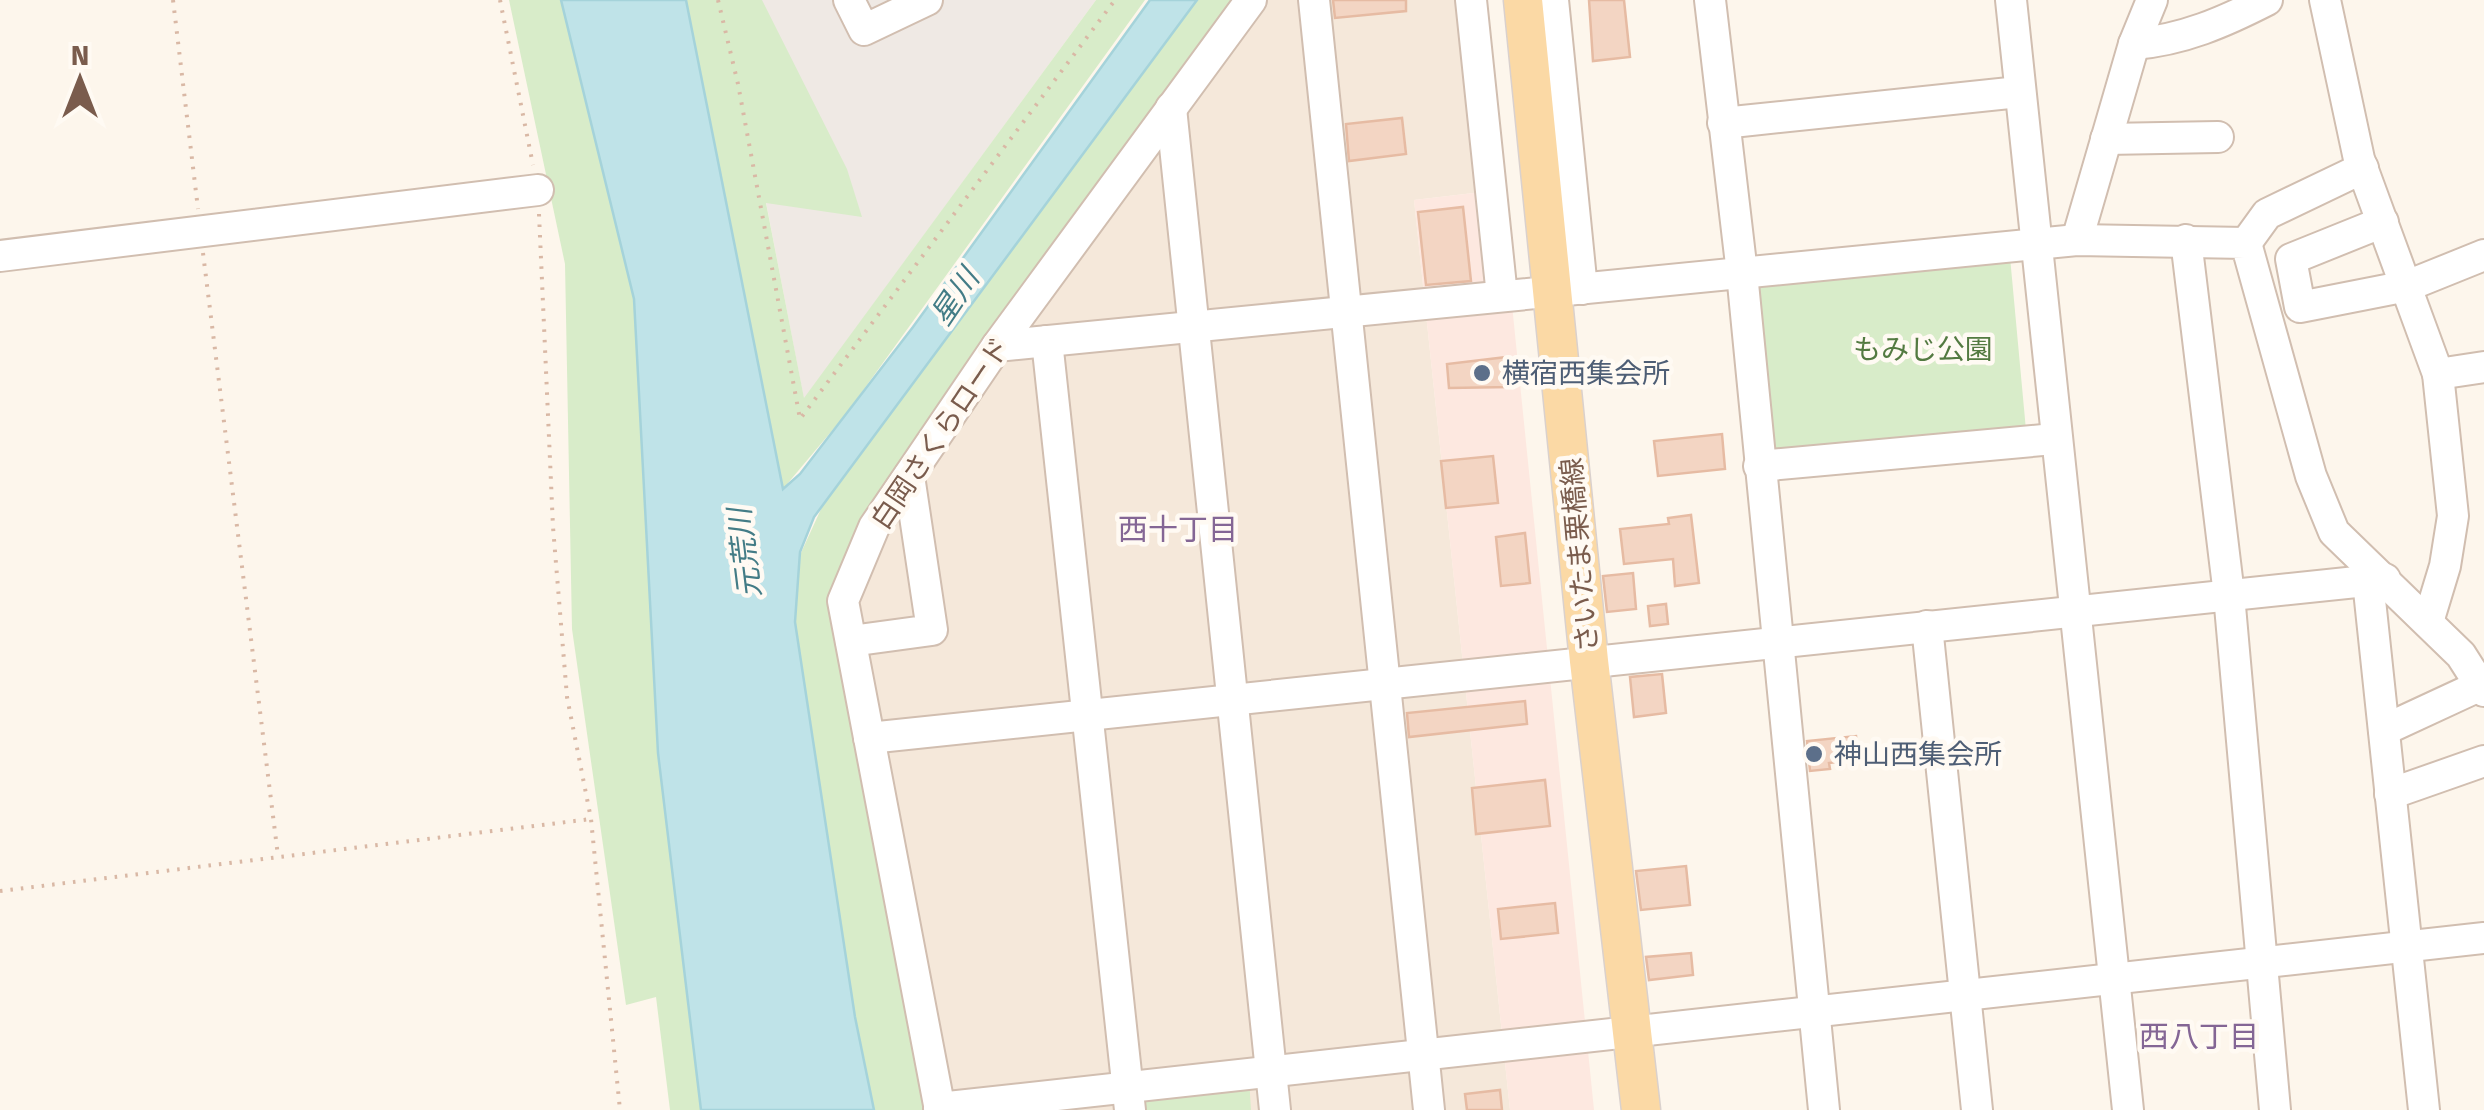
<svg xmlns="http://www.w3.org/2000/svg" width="2484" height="1110" viewBox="0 0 2484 1110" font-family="'Fira Sans','Noto Sans JP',sans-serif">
<rect width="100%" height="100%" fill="#fdf6ec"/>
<polygon fill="#f5e8da" points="1233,0 1462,0 1482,192 1414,200 1510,1110 930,1110 835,602"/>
<polygon fill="#fde8e0" points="1482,192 1512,305 1594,1110 1510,1110 1414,200"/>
<polygon fill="#efe9e4" points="724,0 1096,0 804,399 754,140"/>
<g fill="#d8ecc9">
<polygon points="509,0 561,0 634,299 658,753 701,1110 670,1110 656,997 626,1005 572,629 565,264"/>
<polygon points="686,0 762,0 847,169 862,217 766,203 804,398 1096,0 1145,0 846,414 782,490"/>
<polygon points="1192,0 1233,0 835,602 930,1110 874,1110 855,1017 795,622 800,555 827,496"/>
<polygon points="2009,246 2026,430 1772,454 1748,281"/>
<polygon points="1249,1077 1251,1110 1141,1110 1139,1090"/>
</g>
<polygon fill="#bfe3e8" stroke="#a5d3da" stroke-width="2.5" points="561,0 686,0 783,489 800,474 913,327 1150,0 1197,0 814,517 800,552 795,622 855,1017 874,1110 701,1110 658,753 634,299"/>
<g fill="#f3d5c3" stroke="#e6bba3" stroke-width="2.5">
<polygon points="1333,0 1406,0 1406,11 1335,18"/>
<polygon points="1589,0 1624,0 1630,57 1593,61"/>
<polygon points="1402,118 1406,154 1349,161 1346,124"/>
<polygon points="1463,207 1471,281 1426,285 1418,212"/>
<polygon points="1507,357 1510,387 1449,388 1447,364"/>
<polygon points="1722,434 1725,469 1658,476 1654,441"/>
<polygon points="1493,456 1498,503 1446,508 1441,461"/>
<polygon points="1691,515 1699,583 1675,586 1673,559 1624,564 1620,529 1669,524 1668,518"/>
<polygon points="1525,533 1530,583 1501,586 1496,537"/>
<polygon points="1633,573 1636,609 1607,612 1603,576"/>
<polygon points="1666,604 1668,624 1650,626 1648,606"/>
<polygon points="1662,674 1666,713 1634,717 1630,677"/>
<polygon points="1525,701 1527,724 1409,737 1407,713"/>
<polygon points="1856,736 1858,759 1829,763 1830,769 1810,771 1807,741"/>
<polygon points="1545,780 1550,826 1476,834 1472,788"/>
<polygon points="1686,866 1690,905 1641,910 1636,871"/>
<polygon points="1555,903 1558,933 1501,939 1498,909"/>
<polygon points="1691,953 1693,975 1649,980 1646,957"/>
<polygon points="1500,1090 1502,1110 1467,1110 1465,1094"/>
</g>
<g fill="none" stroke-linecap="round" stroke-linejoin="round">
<g stroke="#d1beb0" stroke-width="34">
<g id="minor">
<polyline points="849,0 864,30 927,0"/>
<polyline points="1314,0 1429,1110"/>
<polyline points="1471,0 1502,296"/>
<polyline points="1553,0 1582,289"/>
<polyline points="1710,0 1742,273 1824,1110"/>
<polyline points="2011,0 2128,1110"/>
<polyline points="2325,0 2359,159 2438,374 2484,367"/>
<path d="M2134 44C2183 40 2224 22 2267 0"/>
<polyline points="1171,108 1275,1110"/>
<polyline points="1723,123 2019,92"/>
<polyline points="2106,139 2218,137"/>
<polyline points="2383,222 2291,259 2300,307 2407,286 2484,255"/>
<polyline points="2077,240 2134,44 2152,0"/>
<polyline points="2186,240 2229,595 2275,1110"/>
<polyline points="2246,243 2267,214 2363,168"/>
<polyline points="0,256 538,190"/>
<polyline points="1047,341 1130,1110"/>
<polyline points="997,346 2077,240 2246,243 2311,476 2334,532 2461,655 2484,691"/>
<polyline points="1759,466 2054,439"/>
<polyline points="2368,581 2424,1110"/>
<polyline points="2428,622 2445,566 2453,516 2438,374"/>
<polyline points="1927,626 1977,1110"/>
<polyline points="851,641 932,630 909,476"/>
<polyline points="2384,730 2481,685"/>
<polyline points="869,738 2385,579"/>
<polyline points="2390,794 2484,761"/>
<polyline points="939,1108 2484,938"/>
<polyline points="940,1110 843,601 874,527 997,346 1251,0"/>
</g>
</g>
<g stroke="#dad1cd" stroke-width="41">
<polyline id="major" points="1523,0 1589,661 1641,1110"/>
</g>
<g stroke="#d9b8a5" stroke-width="4" stroke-dasharray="2.5 8" stroke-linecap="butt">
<polyline points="173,0 198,209"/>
<polyline points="500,0 533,165"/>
<polyline points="718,0 738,84 800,419 1115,0"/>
<polyline points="539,214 553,527 567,697 591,819 620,1110"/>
<polyline points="203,253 278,856"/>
<polyline points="0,891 591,819"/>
</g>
<use href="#minor" stroke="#fff" stroke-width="30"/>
<use href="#major" stroke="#fbd9a5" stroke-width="38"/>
</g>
<g fill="#5c6f8a" stroke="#fffaf3" stroke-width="4">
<circle cx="1482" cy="373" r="10"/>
<circle cx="1814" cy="754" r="10"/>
</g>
<g text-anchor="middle" stroke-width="9" stroke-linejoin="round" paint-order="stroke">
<g font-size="28" fill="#537a41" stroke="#fffaf3">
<text x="1923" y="359">もみじ公園</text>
</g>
<g font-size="28" fill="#4e5e75" stroke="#fffaf3" text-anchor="start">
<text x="1502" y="383">横宿西集会所</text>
<text x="1834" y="764">神山西集会所</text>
</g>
<g font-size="28" fill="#7a5c4d" stroke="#fffaf3">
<text transform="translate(940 433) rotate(-56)" y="10">白岡さくらロード</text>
<text transform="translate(1579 555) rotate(-95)" y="10">さいたま栗橋線</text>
</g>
<g font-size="30" font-style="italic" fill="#437c86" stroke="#fffaf3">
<text transform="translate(955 297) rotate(-56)" y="10">星川</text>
<text transform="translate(745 553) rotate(-97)" y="10">元荒川</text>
</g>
<g font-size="30" fill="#846695" stroke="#fffaf3">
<text x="1178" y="540">西十丁目</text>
<text x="2199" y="1047">西八丁目</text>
</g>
</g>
<g transform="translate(80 80)" stroke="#fffaf3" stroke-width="8" paint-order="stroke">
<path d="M0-8L18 38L0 25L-18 38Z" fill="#7a5c4d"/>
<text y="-15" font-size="28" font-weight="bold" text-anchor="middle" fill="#7a5c4d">N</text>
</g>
</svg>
